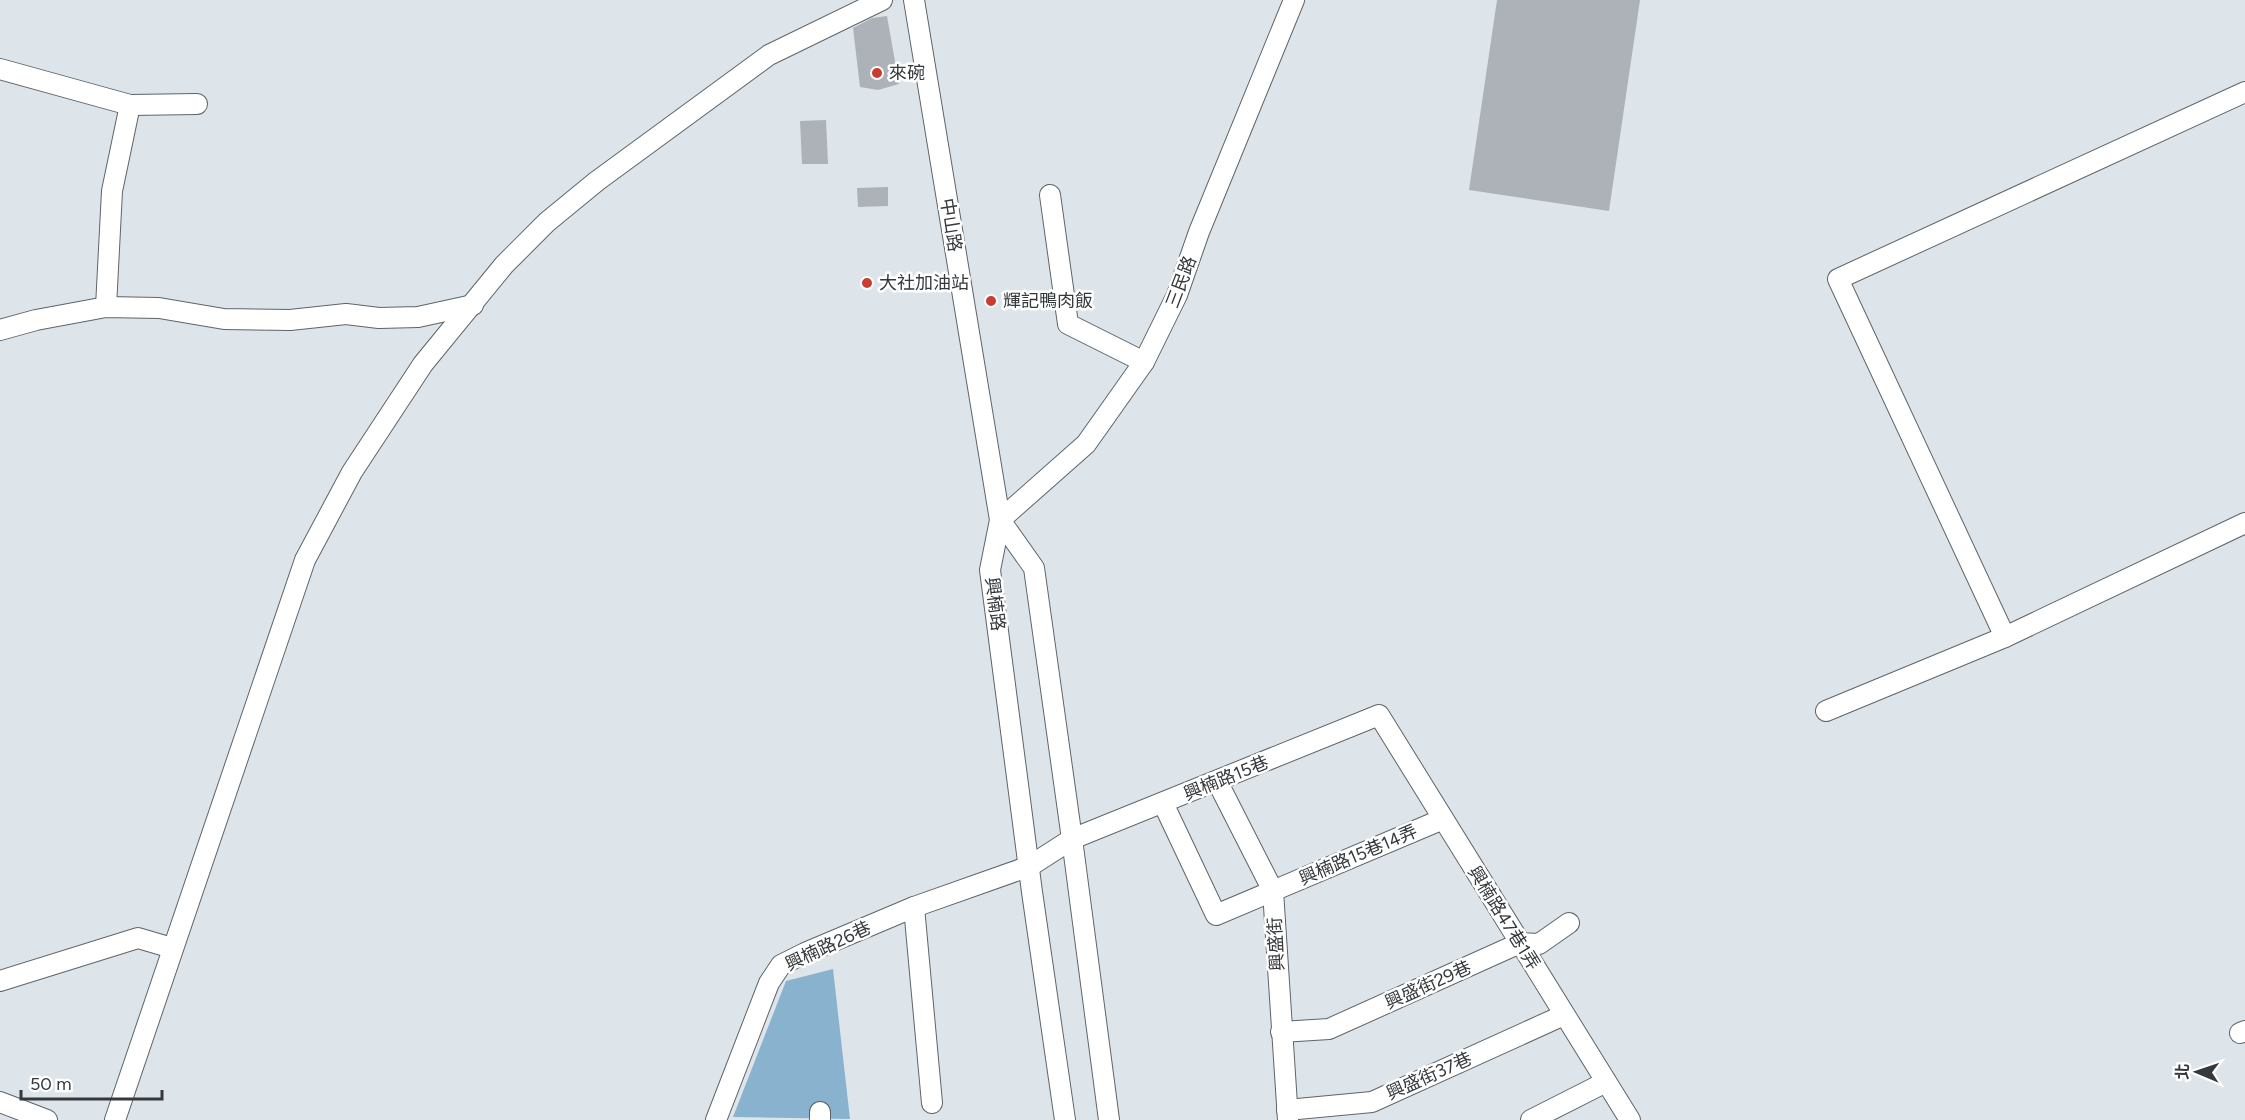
<svg xmlns="http://www.w3.org/2000/svg" width="2245" height="1120" viewBox="0 0 2245 1120" font-family="Figtree,'Noto Sans TC',sans-serif">
<rect width="100%" height="100%" fill="#dee5ea"/>
<polygon fill="#89b2cf" points="833,969 850,1119 733,1117 786,981"/>
<g fill="#acb2b7">
<polygon points="1497,0 1640,0 1609,211 1469,190"/>
<polygon points="887,16 899,84 878,90 860,87 853,28 872,18"/>
<polygon points="826,120 828,164 802,164 800,121"/>
<polygon points="888,187 888,206 858,207 857,188"/>
</g>
<g fill="none" stroke-linecap="round" stroke-linejoin="round">
<g stroke="#5e6468" stroke-width="22">
<g id="minor">
<polyline points="914,0 1000,520 990,570 1032,892 1065,1120"/>
<polyline points="0,69 130,105 197,104"/>
<polyline points="1050,195 1068,324 1144,362"/>
<polyline points="106,307 112,191 130,105"/>
<polyline points="0,330 36,320 106,307 159,308 224,319 290,320 346,314 379,318 418,317 473,305"/>
<polyline points="1000,520 1034,568 1072,839 1109,1120"/>
<polyline points="1000,520 1086,444 1144,362 1177,295 1199,232 1294,0"/>
<polyline points="2005,637 1838,279 2245,92"/>
<polyline points="1826,711 2005,637 2245,523"/>
<polyline points="1217,781 1273,891 1288,1120"/>
<polyline points="1163,803 1216,915 1443,819"/>
<polyline points="914,907 932,1103"/>
<polyline points="0,981 138,938 172,948"/>
<polyline points="1281,1032 1329,1029 1520,943 1539,944 1569,923"/>
<polyline points="2240,1033 2245,1031"/>
<polyline points="0,1102 47,1120"/>
<polyline points="1287,1110 1372,1102 1564,1015"/>
<polyline points="115,1120 305,560 352,472 423,364 504,265 547,222 597,181 769,55 882,0"/>
<polyline points="716,1120 769,983 781,965 805,953 914,907 1030,866 1072,839 1379,715 1630,1120"/>
<polyline points="820,1120 820,1112"/>
<polyline points="1531,1120 1606,1082"/>
</g>
</g>
<use href="#minor" stroke="#fff" stroke-width="20"/>
</g>
<g fill="#c93c2e" stroke="#fff" stroke-width="2">
<circle cx="877" cy="73" r="6"/>
<circle cx="867" cy="283" r="6"/>
<circle cx="991" cy="301" r="6"/>
</g>
<g text-anchor="middle" stroke-width="5" stroke-linejoin="round" paint-order="stroke">
<g font-size="18" fill="#36393b" stroke="#fff" text-anchor="start">
<text x="889" y="79">來碗</text>
<text x="879" y="289">大社加油站</text>
<text x="1003" y="307">輝記鴨肉飯</text>
</g>
<g font-size="18" fill="#36393b" stroke="#fff">
<text transform="translate(951 225) rotate(81)" y="6">中山路</text>
<text transform="translate(1181 282) rotate(-69)" y="6">三民路</text>
<text transform="translate(995 604) rotate(83)" y="6">興楠路</text>
<text transform="translate(1226 778) rotate(-22)" y="6">興楠路15巷</text>
<text transform="translate(1358 855) rotate(-23)" y="6">興楠路15巷14弄</text>
<text transform="translate(1504 918) rotate(58)" y="6">興楠路47巷1弄</text>
<text transform="translate(1276 944) rotate(-93)" y="6">興盛街</text>
<text transform="translate(828 946) rotate(-25)" y="6">興楠路26巷</text>
<text transform="translate(1428 985) rotate(-24)" y="6">興盛街29巷</text>
<text transform="translate(1429 1076) rotate(-24)" y="6">興盛街37巷</text>
</g>
</g>
<g transform="translate(2197 1072) rotate(272)" stroke="#ffffff" stroke-width="4.5" paint-order="stroke">
<path d="M0-4.5L10 22L0 15L-10 22Z" fill="#36393b"/>
<text y="-9" font-size="16" font-weight="bold" text-anchor="middle" fill="#36393b">北</text>
</g>
<path d="M21 1090v9h141v-9" fill="none" stroke="#36393b" stroke-width="3"/>
<text x="30" y="1090" font-size="18" fill="#36393b" stroke="#ffffff" stroke-width="4.5" paint-order="stroke">50 m</text>
</svg>
